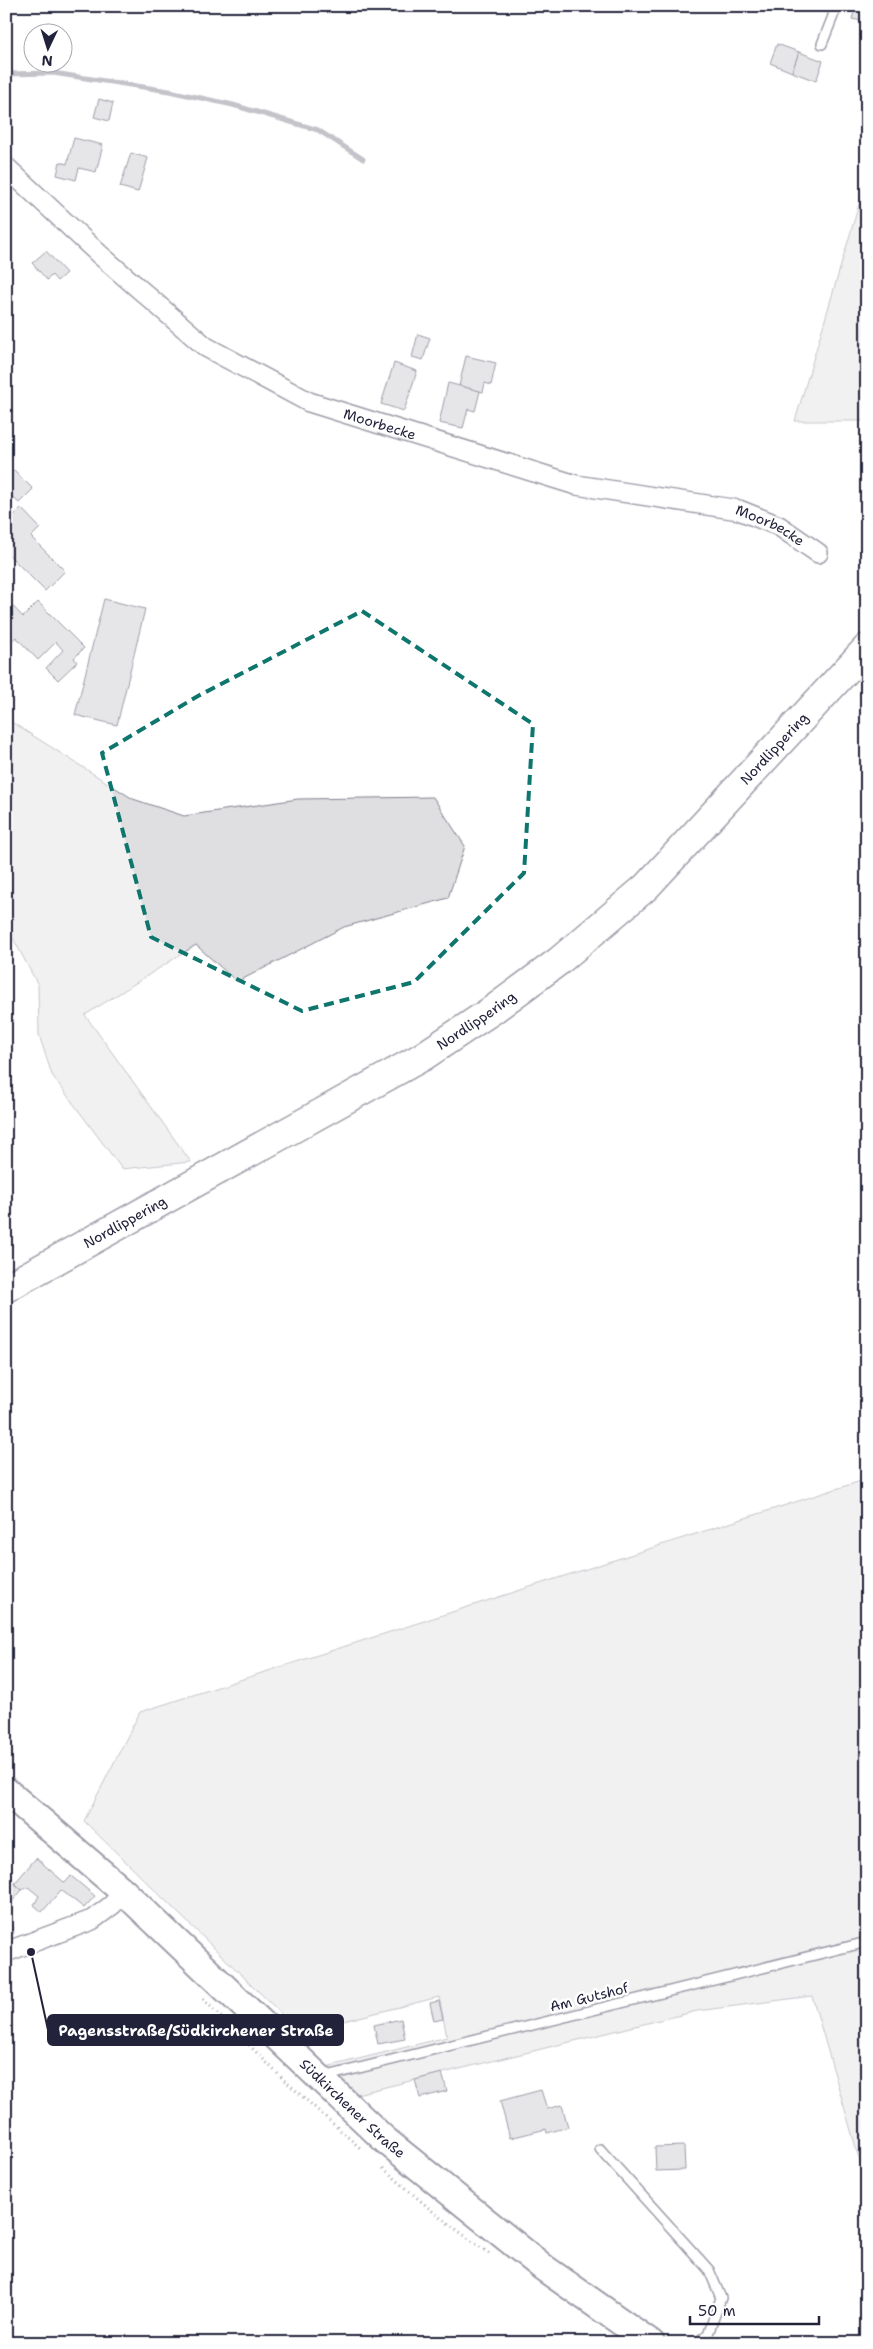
<svg xmlns="http://www.w3.org/2000/svg" width="873" height="2349" viewBox="0 0 873 2349" font-family="'Shantell Sans',sans-serif">
<rect width="100%" height="100%" fill="#fff"/>
<filter id="ink" filterUnits="userSpaceOnUse"><feTurbulence type="fractalNoise" baseFrequency=".02" numOctaves="2"/><feDisplacementMap in="SourceGraphic" scale="10" xChannelSelector="R" yChannelSelector="G"/><feConvolveMatrix kernelMatrix="1 2 1 2 8 2 1 2 1" color-interpolation-filters="sRGB"/></filter>
<g filter="url(#ink)">
<g fill="#dfdfe2" stroke="#80808e">
<polygon points="867,177 867,421 795,421"/>
<polygon points="6,715 13,723 133,799 184,816 298,799 433,797 465,846 448,898 344,927 237,982 196,945 85,1015 191,1162 122,1169 52,1075 39,1035 38,985 6,925"/>
<polygon points="867,1479 867,2186 812,1996 697,2011 353,2095 326,2067 447,2037 439,1997 300,2032 84,1821 140,1712"/>
</g>
<g fill="none" stroke-linecap="round" stroke-linejoin="round">
<polyline stroke="#7a7a88" stroke-width="5" points="6,74 53,73 169,91 233,105 318,130 363,159"/>
</g>
<g fill="#c8c8cf" stroke="#22223b">
<polygon points="810,6 833,6 830,14"/>
<polygon points="856,6 867,6 867,22 852,19"/>
<polygon points="777,44 799,52 792,72 770,63"/>
<polygon points="799,52 823,61 816,81 792,72"/>
<polygon points="99,99 113,103 109,121 94,117"/>
<polygon points="74,138 103,145 96,172 79,168 76,180 57,175 60,162 67,164"/>
<polygon points="131,153 148,158 138,192 120,187"/>
<polygon points="46,251 66,273 57,281 52,275 47,280 32,263"/>
<polygon points="418,334 430,338 423,360 412,357"/>
<polygon points="466,356 496,363 491,385 485,383 483,392 459,386"/>
<polygon points="394,363 417,371 404,411 381,404"/>
<polygon points="448,383 480,391 475,411 468,409 463,428 439,423"/>
<polygon points="14,470 33,489 19,503 6,491 6,477"/>
<polygon points="21,508 40,528 31,537 65,571 45,591 6,552 6,523"/>
<polygon points="6,599 23,617 38,602 84,648 74,658 77,662 58,680 46,668 63,650 56,642 38,660 16,637 6,646"/>
<polygon points="104,599 145,609 117,725 75,715"/>
<polygon points="36,1858 65,1883 71,1876 95,1896 84,1908 61,1890 42,1912 34,1905 39,1896 28,1887 22,1890 15,1883"/>
<polygon points="6,1876 22,1890 11,1903 6,1899"/>
<polygon points="6,1910 14,1933 6,1935"/>
<polygon points="439,2001 443,2019 434,2021 430,2003"/>
<polygon points="401,2019 405,2039 378,2044 374,2025"/>
<polygon points="442,2073 447,2091 420,2098 415,2080"/>
<polygon points="541,2090 547,2109 562,2105 568,2127 547,2133 546,2129 510,2138 500,2101"/>
<polygon points="684,2146 685,2170 656,2171 655,2147"/>
</g>
<g fill="none" stroke-linecap="round" stroke-linejoin="round">
<g stroke="#22223b" stroke-width="12">
<g id="lane">
<polyline points="822,44 837,6"/>
<polyline points="323,2077 867,1942"/>
<polyline points="600,2149 709,2270 721,2298 708,2334 697,2343"/>
</g>
</g>
<g stroke="#22223b" stroke-width="22">
<g id="street">
<path id="s1" d="M6 167 99 254 206 347 309 402 576 485 739 510 779 526 818 553"/>
<polyline points="6,1952 92,1920 112,1905 124,1892"/>
</g>
</g>
<g stroke="#22223b" stroke-width="30">
<g id="secondary">
<path id="s2" d="M6 1791 124 1892 385 2140 544 2268 651 2343"/>
</g>
</g>
<g stroke="#22223b" stroke-width="31">
<g id="primary">
<path id="s3" d="M6 1288 422 1057 494 1009 559 961 646 887 867 648"/>
</g>
</g>
<g stroke="#22223b" stroke-width="3" stroke-dasharray="1 4" stroke-linecap="butt">
<polyline points="203,1999 283,2079 360,2148"/>
<polyline points="383,2168 438,2216 491,2255"/>
</g>
<use href="#lane" stroke="#fff" stroke-width="9"/>
<use href="#street" stroke="#fff" stroke-width="19"/>
<use href="#secondary" stroke="#fff" stroke-width="26"/>
<use href="#primary" stroke="#fff" stroke-width="28"/>
</g>
</g>
<path d="M0 0H873V2349H0ZM362 611 533 724 524 873 414 982 302 1011 151 937 102 753 198 696Z" fill="#fff" fill-opacity=".55" fill-rule="evenodd"/>
<path fill="none" stroke="#0f766e" stroke-width="4" stroke-dasharray="10 6" stroke-linejoin="round" d="M362 611 533 724 524 873 414 982 302 1011 151 937 102 753 198 696Z"/>
<g text-anchor="middle" stroke-width="5" stroke-linejoin="round" paint-order="stroke">
<g font-size="14" fill="#22223b" stroke="#fff">
<text dy="5" stroke="none"><textPath href="#s1" startOffset="460">Moorbecke</textPath></text>
<text dy="5" stroke="none"><textPath href="#s1" startOffset="865">Moorbecke</textPath></text>
<text dy="5" stroke="none"><textPath href="#s3" startOffset="946">Nordlippering</textPath></text>
<text dy="5" stroke="none"><textPath href="#s3" startOffset="541">Nordlippering</textPath></text>
<text dy="5" stroke="none"><textPath href="#s3" startOffset="136">Nordlippering</textPath></text>
<text transform="translate(589 1997) rotate(-14)" y="5">Am Gutshof</text>
<text dy="5" stroke="none"><textPath href="#s2" startOffset="470">Südkirchener Straße</textPath></text>
</g>
</g>
<path fill="none" stroke="#22223b" stroke-width="2" d="M31 1952L48 2030"/>
<circle fill="#22223b" stroke="#fff" stroke-width="2" cx="31" cy="1952" r="5"/>
<rect fill="#22223b" stroke="#22223b" stroke-width="2" x="48" y="2015" width="295" height="30" rx="5"/>
<g font-size="15" text-anchor="middle" font-weight="bold" fill="#fff">
<text x="196" y="2036">Pagensstraße/Südkirchener Straße</text>
</g>
<rect width="873" height="2349" fill="none" stroke="#fff" stroke-width="25"/>
<rect x="12" y="12" width="848" height="2324" fill="none" stroke="#22223b" stroke-width="2" filter="url(#ink)"/>
<g transform="translate(48 48) rotate(184)"><circle r="24" fill="#ffffff" stroke="#a7a7b1"/>
<path d="M0-4L9 19L0 12L-9 19Z" fill="#22223b"/>
<text y="-8" font-size="14" font-weight="bold" text-anchor="middle" fill="#22223b">N</text>
</g>
<path d="M690 2316v8h129v-8" fill="none" stroke="#22223b" stroke-width="2.5"/>
<text x="698" y="2316" font-size="15" fill="#22223b" stroke="#ffffff" stroke-width="4" paint-order="stroke">50 m</text>
</svg>
